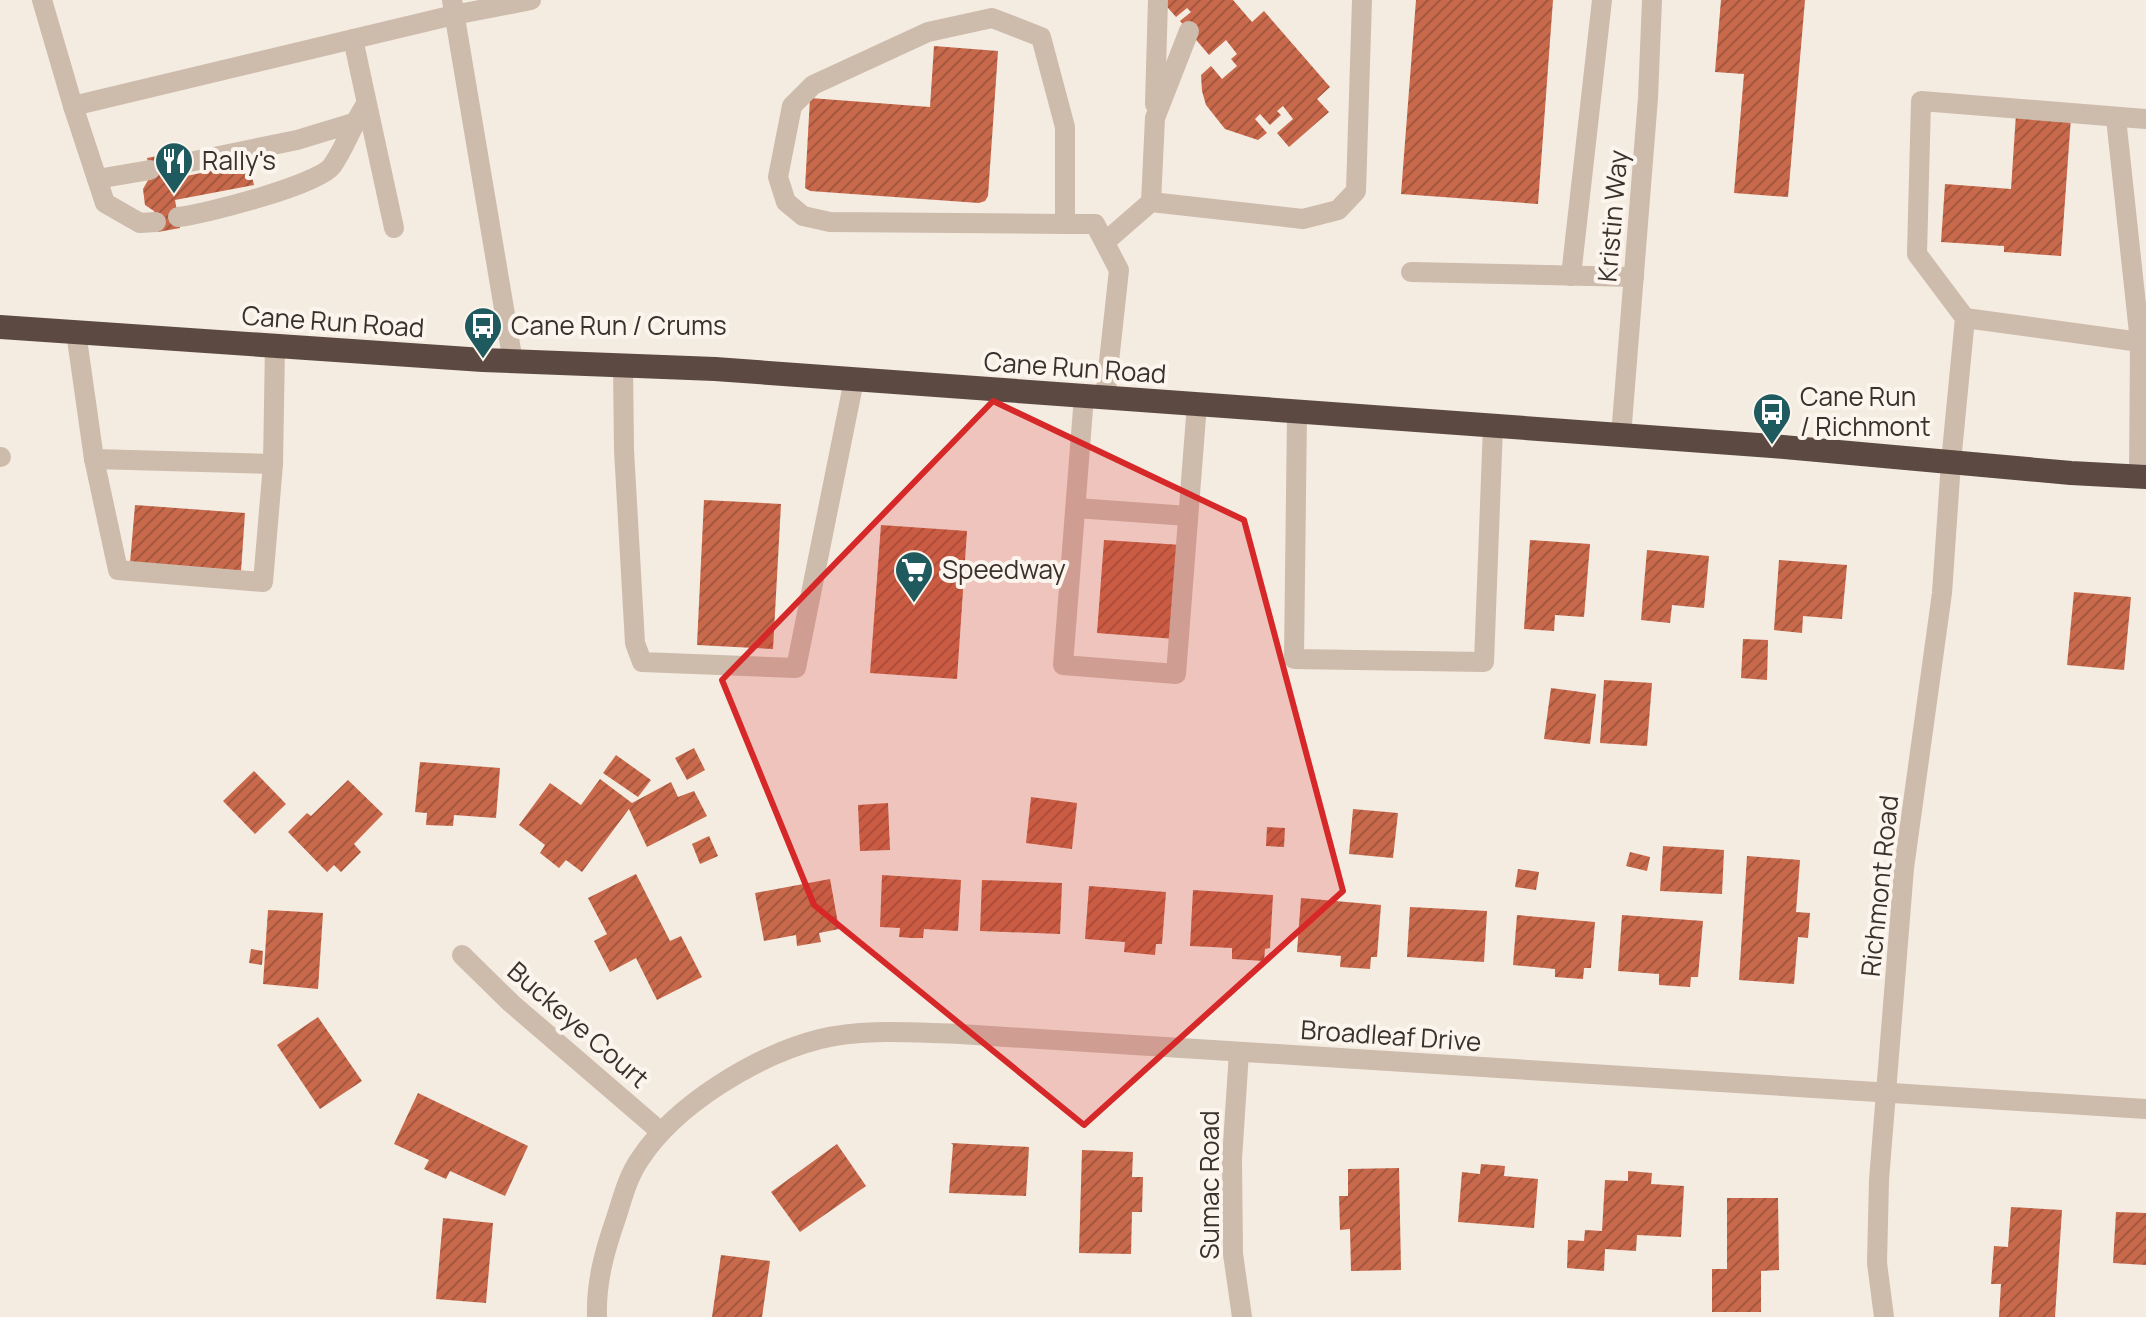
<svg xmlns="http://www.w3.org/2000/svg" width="2146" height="1317" viewBox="0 0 2146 1317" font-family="Manrope,sans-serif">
<defs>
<pattern id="building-hatch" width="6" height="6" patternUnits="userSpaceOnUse" patternTransform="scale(2)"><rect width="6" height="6" fill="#c8694b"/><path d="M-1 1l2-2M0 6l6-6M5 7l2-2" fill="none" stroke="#a4573f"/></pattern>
</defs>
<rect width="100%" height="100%" fill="#f4ebe1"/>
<g fill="url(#building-hatch)">
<polygon points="1161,0 1233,0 1252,22 1264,11 1330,87 1317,99 1329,112 1289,147 1277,133 1293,119 1283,106 1277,111 1281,115 1270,125 1260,114 1255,119 1267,133 1258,140 1225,129 1206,105 1202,91 1201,75 1211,66 1222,79 1237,66 1231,59 1237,54 1226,40 1209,55 1180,21 1191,12 1187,8 1176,17"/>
<polygon points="1416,0 1553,0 1538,204 1401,194"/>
<polygon points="1721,0 1805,0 1788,197 1734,193 1744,74 1715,72"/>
<polygon points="934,46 998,51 988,196 985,201 979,203 810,191 805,188 810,98 930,107"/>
<polygon points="2016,114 2071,117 2061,256 2004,252 2004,246 1941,242 1945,184 2011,189"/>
<polygon points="167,154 172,179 249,163 254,185 175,200 180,228 158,232 154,211 145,205 143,189 151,175 147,158"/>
<polygon points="704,500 781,504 773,649 697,645"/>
<polygon points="135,505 245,513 241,571 130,563"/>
<polygon points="881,525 967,531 957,679 870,673"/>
<polygon points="1104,540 1182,545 1175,639 1097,633"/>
<polygon points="1530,540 1590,544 1584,617 1555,615 1554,631 1524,629"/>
<polygon points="1647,550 1709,556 1704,608 1672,605 1670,623 1641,620"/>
<polygon points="1779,560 1847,565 1842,619 1803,616 1802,633 1774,630"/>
<polygon points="2074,592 2131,597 2124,670 2067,665"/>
<polygon points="1743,639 1768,640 1767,680 1741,678"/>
<polygon points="1604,680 1652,683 1647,746 1600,743"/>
<polygon points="1551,688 1596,694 1590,744 1544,739"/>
<polygon points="694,748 705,770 687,780 675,758"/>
<polygon points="616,755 651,780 638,797 603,773"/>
<polygon points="420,762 500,768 496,818 454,815 453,826 426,825 427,813 415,812"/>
<polygon points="254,771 286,804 255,834 223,801"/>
<polygon points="600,779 632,803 671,782 678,797 694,791 707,816 647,847 629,809 582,872 566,860 559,868 540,853 545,845 519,825 550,783 581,805"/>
<polygon points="348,780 383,814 354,844 361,852 341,872 334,865 327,872 288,832 307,813 311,816"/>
<polygon points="1031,797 1077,803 1072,849 1026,843"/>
<polygon points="888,803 890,850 860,851 858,805"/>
<polygon points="1353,809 1398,813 1393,858 1349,854"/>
<polygon points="1267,827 1285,828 1284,847 1266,846"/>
<polygon points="709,836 718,856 700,864 692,844"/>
<polygon points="1663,846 1724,850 1722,894 1660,891"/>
<polygon points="1630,852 1650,857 1647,871 1626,866"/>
<polygon points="1747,856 1800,860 1796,912 1810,913 1808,938 1798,937 1794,984 1739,980"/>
<polygon points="1518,869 1539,872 1536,890 1515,887"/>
<polygon points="636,874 670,941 681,936 702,977 657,1000 636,958 610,972 594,941 607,934 588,898"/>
<polygon points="882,875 961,880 958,931 924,929 923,938 912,938 899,937 900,928 880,927"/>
<polygon points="830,879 839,929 819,933 821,942 797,946 796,935 764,941 755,893"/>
<polygon points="982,880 1062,883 1060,934 980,931"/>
<polygon points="1089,886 1166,892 1162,944 1156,944 1155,955 1124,952 1125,942 1085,939"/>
<polygon points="1193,890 1273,895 1270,948 1265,949 1264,961 1232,959 1232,948 1190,946"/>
<polygon points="1301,898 1381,905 1377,957 1371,957 1370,969 1340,967 1341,956 1297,952"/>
<polygon points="1410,907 1487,911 1484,962 1407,957"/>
<polygon points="268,910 323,913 318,989 263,984"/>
<polygon points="1517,915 1595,922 1591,968 1584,968 1583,979 1555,977 1555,969 1513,965"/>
<polygon points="1622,915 1703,921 1698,977 1691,977 1690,987 1659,985 1659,974 1618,971"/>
<polygon points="251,949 263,951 262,965 249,963"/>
<polygon points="318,1017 362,1081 320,1109 277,1045"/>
<polygon points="418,1093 528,1146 505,1196 450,1171 446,1179 424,1169 429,1160 394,1144"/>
<polygon points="951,1143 1029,1147 1026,1196 949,1193 953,1145"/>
<polygon points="837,1144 866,1186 800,1232 771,1192"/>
<polygon points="1082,1150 1133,1152 1132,1177 1143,1177 1142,1212 1132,1212 1131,1254 1079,1253"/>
<polygon points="1481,1164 1505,1166 1504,1176 1538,1179 1534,1228 1458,1222 1462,1172 1480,1174"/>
<polygon points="1399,1168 1401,1270 1351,1271 1350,1229 1340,1230 1339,1196 1348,1196 1348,1169"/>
<polygon points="1628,1171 1652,1173 1651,1184 1684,1186 1681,1237 1637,1235 1636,1251 1605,1249 1604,1271 1567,1268 1568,1240 1584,1241 1585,1230 1602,1231 1605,1180 1628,1181"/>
<polygon points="1727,1198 1778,1198 1779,1270 1761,1271 1761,1312 1712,1312 1712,1269 1727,1269"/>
<polygon points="2011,1207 2062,1210 2055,1317 1999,1317 2001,1284 1991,1284 1994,1246 2008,1247"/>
<polygon points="2116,1212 2146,1213 2146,1265 2113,1263"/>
<polygon points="443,1218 493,1223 486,1303 436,1299"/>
<polygon points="721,1255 770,1261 762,1317 712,1317"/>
</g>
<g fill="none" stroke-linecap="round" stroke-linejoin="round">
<g stroke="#cdbbac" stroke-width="20">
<polyline points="42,0 73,106 454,15 531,0"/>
<polyline points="452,0 513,362"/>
<polyline points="353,39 394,228"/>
<polyline points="1155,104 1158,0"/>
<polyline points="73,106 105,203 140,223 156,222"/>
<polyline points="2116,118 2140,342"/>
<polyline points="170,166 297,140 353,123"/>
<polyline points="97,179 150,170"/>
<polyline points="1151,202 1155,118 1189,31"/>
<path d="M178 217C205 214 318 185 332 166 345 148 352 125 365 106"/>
<polyline points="1065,224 1065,127 1041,37 992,18 928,32 813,85 792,106 778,177 786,202 803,216 830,222 1065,224 1095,224 1119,270 1105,398"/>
<polyline points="1105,242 1151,202 1303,219 1338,210 1356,191 1362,0"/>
<polyline points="1411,272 1634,277"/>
<polyline points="1571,276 1602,0"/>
<polyline points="1965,318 2140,342 2139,477"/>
<polyline points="76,332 94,459 273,464 275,346"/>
<polyline points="623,366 624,450 635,643 642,662 796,668 854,380"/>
<polyline points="1084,396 1063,665 1176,674 1197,404"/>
<polyline points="1297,412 1294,659 1484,662 1493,426"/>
<polyline points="0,457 1,457"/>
<polyline points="94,459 118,570 263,582 273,464"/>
<polyline points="1951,462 1965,318 1917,254 1921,101 2146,119"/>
<polyline points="1076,508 1188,516"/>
</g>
<g stroke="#cdbbac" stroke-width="20">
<polyline points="1621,436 1648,98 1652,0"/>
<polyline points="462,955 511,1003 661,1132"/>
<polyline points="1239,1052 1232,1159 1233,1254 1242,1317"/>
<path d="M597 1317C596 1285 603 1257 613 1227 621 1205 626 1179 640 1159 676 1104 757 1055 820 1039 865 1028 914 1033 960 1034L2146 1109"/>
<polyline points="1884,1317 1877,1263 1879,1180 1904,868 1942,593 1951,462"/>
</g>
<polyline stroke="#5c4a42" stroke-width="24" points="0,327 483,360 715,369 1772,446 2071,473 2146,477"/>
</g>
<path fill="#d62828" fill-opacity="0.2" stroke="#d62828" stroke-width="6" stroke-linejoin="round" d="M993 401 1244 520 1343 891 1084 1125 814 905 722 680Z"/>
<defs>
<g id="restaurant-pin" transform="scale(2)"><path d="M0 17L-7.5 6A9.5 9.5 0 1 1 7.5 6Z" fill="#1f5a5e" stroke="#fbf5ee"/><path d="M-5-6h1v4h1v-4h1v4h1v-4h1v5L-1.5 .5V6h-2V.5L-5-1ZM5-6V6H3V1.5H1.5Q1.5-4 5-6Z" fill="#fff"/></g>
<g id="bus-pin" transform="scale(2)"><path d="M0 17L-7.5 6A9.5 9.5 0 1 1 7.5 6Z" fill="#1f5a5e" stroke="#fbf5ee"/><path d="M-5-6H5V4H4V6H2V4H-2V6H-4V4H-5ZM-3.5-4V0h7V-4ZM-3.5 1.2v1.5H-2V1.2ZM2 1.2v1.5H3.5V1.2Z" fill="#fff"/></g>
<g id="supermarket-pin" transform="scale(2)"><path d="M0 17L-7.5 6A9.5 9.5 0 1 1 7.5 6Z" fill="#1f5a5e" stroke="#fbf5ee"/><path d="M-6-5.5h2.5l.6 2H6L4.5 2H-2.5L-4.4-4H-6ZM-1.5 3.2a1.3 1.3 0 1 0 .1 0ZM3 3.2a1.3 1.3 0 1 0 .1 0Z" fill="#fff"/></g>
</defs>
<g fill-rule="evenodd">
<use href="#restaurant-pin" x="174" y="161"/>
<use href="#bus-pin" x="483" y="326"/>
<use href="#bus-pin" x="1772" y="412"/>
<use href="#supermarket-pin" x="914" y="570"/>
</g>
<g text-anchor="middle" stroke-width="8" stroke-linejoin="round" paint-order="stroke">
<g font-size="26" fill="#3b302b" stroke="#fbf5ee" text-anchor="start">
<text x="202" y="170">Rally's</text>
<text x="511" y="335">Cane Run / Crums</text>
<text x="1800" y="406">Cane Run<tspan x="1800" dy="30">/ Richmont</tspan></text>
<text x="942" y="579">Speedway</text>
</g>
<g font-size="26" fill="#3b302b" stroke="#fbf5ee">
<text transform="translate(1613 216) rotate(-85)" y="9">Kristin Way</text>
<text transform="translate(333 322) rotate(4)" y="9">Cane Run Road</text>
<text transform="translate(1075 368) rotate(4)" y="9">Cane Run Road</text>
<text transform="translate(1880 886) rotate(-84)" y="9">Richmont Road</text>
<text transform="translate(578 1025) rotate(41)" y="9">Buckeye Court</text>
<text transform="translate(1391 1036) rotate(4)" y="9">Broadleaf Drive</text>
<text transform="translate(1210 1185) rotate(-90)" y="9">Sumac Road</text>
</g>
</g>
</svg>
